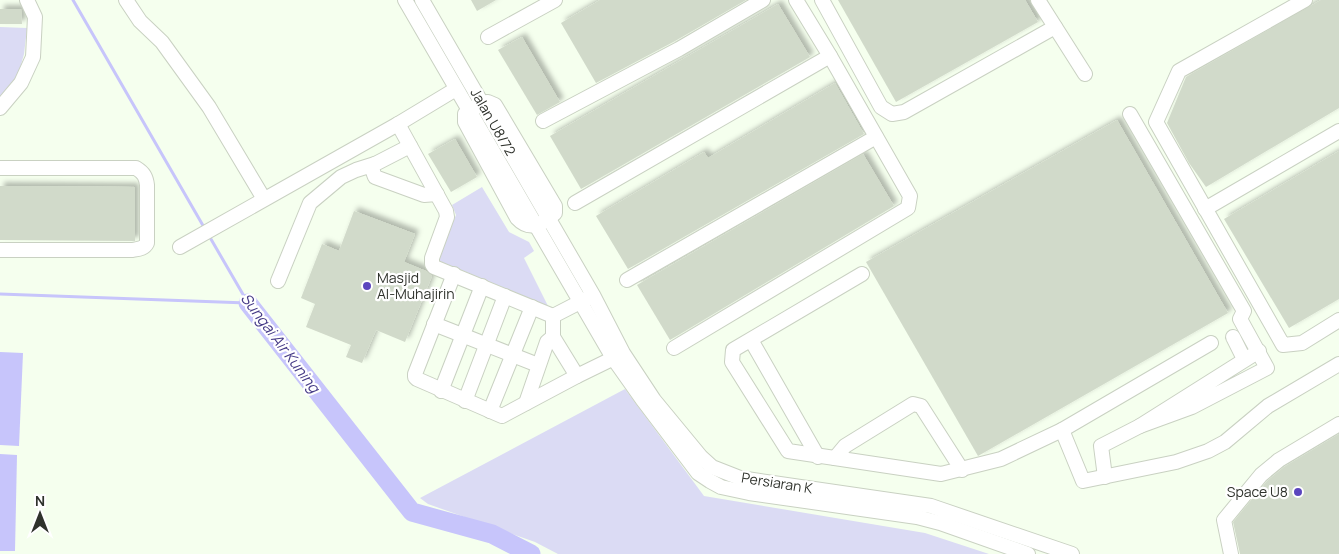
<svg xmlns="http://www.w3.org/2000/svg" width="1339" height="554" viewBox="0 0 1339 554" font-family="Manrope,sans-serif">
<defs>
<filter id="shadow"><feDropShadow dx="4" dy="-4" stdDeviation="2.5" flood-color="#0004"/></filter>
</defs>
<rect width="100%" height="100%" fill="#f5ffee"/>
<g fill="#dbdbf4">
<polygon points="0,27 27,28 24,54 17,79 0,99"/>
<polygon points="482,187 509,232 529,242 534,251 524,258 548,306 437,260 456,215 452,205"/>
<polygon points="625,389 704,496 925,533 989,554 558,554 535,542 428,504 420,498"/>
</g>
<g fill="#c7c5fb">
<polygon points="0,352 23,353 19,446 0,445"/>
<polygon points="0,454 17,455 15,551 0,551"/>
</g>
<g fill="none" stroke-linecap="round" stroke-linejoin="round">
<g stroke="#c7c5fb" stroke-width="3">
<polyline points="73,0 205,229"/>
<polyline points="208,234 248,303"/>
<polyline points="0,294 247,303"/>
</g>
<polyline stroke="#c7c5fb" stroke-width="19" points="248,303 412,512 492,534 531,554"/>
</g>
<g fill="#d1daca" filter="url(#shadow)">
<polygon points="471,0 496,0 477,11"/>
<polygon points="600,0 746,0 675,41 596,83 561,23"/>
<polygon points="838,0 1025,0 1038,22 896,102"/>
<polygon points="1321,0 1339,0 1339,108 1206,187 1189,163 1167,123 1186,77"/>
<polygon points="778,4 810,57 581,189 550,136"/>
<polygon points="0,9 21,9 22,24 0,24"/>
<polygon points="522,37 560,102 537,115 498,50"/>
<polygon points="835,83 864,134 628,269 596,216 704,152 708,158"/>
<polygon points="1117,120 1228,313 978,456 866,262"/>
<polygon points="455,139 477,177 451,192 428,154"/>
<polygon points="1339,151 1339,299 1289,328 1224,219"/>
<polygon points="863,154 894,206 670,340 637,285"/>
<polygon points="0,186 135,187 135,241 0,240"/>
<polygon points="354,211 415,234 404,262 426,271 432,276 405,342 376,330 362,363 346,357 351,345 306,327 315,304 301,298 322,244 339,251"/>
<polygon points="1339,434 1339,554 1240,554 1233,522 1267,481 1284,467"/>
</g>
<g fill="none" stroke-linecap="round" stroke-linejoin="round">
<g stroke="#c9d1c2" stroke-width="16">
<g id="minor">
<polyline points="126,0 140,21 162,42 209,107 264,199"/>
<polyline points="405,0 613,358 642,399 698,473 710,481 721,487 749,493 917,517 940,523 1028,554"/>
<polyline points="422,0 593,295 623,353 654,400 701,457 712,467 740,478 931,506 1072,554"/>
<polyline points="822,0 881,107 892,114 904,112 1055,27"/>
<polyline points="1038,0 1085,74"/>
<polyline points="1305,0 1179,71 1156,122 1283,345 1302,343 1339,320"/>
<polyline points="488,37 555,0"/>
<path d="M488 102 495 105 555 206V213C543 224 530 232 517 218L465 122V114L482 103Z"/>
<polyline points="0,108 21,83 33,57 35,17 27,0"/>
<polyline points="1130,114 1244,311 1240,319 1267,368 1192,407 1140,426 1259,351"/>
<polyline points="543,121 679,49 763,0"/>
<polyline points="398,124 446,211 447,217 432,258 432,264 434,267 553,316 588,298"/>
<polyline points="410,146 375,164 372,169 375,177 424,195 437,194"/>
<path d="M0 168H136C144 173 146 177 147 185V243C144 249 138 249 132 250H0"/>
<polyline points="575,203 830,56"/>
<polyline points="1205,209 1339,131"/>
<polyline points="180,247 398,124 456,89"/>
<polyline points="454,274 415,374 415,377 417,379 502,416 577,376 620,355"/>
<polyline points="862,274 733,350 732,362 788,451 941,474 1001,459 1062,430"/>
<polyline points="627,280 876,137"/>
<polyline points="278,281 310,203 341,177 356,170 375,164"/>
<polyline points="553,316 553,337 577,376"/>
<polyline points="434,324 538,365"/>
<polyline points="1233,337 1244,359"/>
<polyline points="751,340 818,457"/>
<polyline points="1211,343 1062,430 1083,481 1176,462 1208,451 1225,442 1268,406 1339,364"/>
<polyline points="674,348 908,208 910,196 830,56 796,0"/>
<polyline points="441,391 482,286"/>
<polyline points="465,401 505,296"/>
<polyline points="526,403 547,342 553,337"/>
<polyline points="490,411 532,307"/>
<polyline points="835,458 845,446 913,404 921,406 962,470"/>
<polyline points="1105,477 1101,446 1140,426"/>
<polyline points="1231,554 1224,520 1261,475 1279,460 1339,424"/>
</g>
</g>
<use href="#minor" stroke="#fff" stroke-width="14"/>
</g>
<g fill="#5b45be" stroke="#fff" stroke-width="2">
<circle cx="367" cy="286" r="5"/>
<circle cx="1298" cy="492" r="5"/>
</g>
<g text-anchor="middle" stroke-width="4.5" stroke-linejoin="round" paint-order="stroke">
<g font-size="14" fill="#2f322c" stroke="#fff">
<text transform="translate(493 122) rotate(60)" y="5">Jalan U8/72</text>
<text transform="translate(777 483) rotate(9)" y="5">Persiaran K</text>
</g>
<g font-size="14" fill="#2f322c" stroke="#fff" text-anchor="start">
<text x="377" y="283">Masjid<tspan x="377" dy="16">Al-Muhajirin</tspan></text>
<text x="1288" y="497" text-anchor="end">Space U8</text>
</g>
<g font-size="15" font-style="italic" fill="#463b87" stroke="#fff">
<text transform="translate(280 343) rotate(53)" y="5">Sungai Air Kuning</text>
</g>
</g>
<g transform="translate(40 514)" stroke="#ffffff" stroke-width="4" paint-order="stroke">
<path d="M0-4L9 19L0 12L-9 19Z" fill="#2f322c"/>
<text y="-8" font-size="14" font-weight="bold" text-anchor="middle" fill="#2f322c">N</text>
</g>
</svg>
